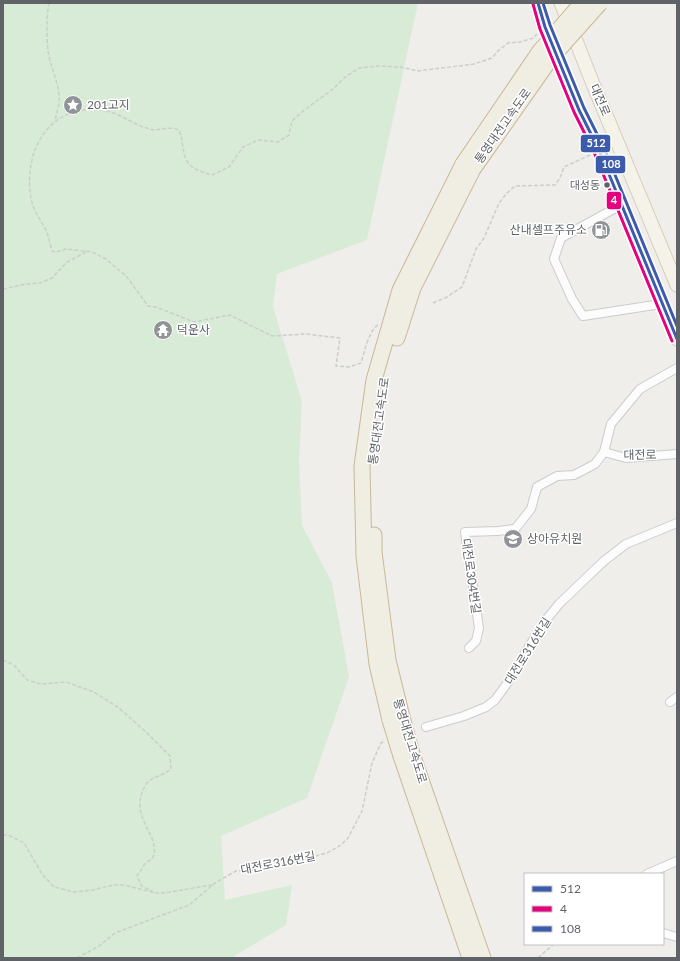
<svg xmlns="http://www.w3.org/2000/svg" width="680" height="961" viewBox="0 0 680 961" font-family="Lato,'Noto Sans KR',sans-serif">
<rect width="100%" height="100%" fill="#efeeea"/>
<polygon fill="#d8ebd6" points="3,3 418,3 367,240 277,274 273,307 302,401 299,461 302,525 332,583 349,677 307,798 221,836 225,900 292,885 286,925 231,958 3,958"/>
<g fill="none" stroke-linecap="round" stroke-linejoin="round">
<g stroke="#cbcccc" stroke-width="10">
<g id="street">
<polyline points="621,205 561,238 554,259 572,299 583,316 661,304"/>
<polyline points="604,452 626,458 677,454"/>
<polyline points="469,648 476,641 479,628 465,532 498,531 515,529 531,509 537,487 557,476 574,475 595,464 604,452 611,424 640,389 677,368"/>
<polyline points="670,702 677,697"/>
<polyline points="426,727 464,716 486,707 495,700 506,685 542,625 559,604 584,580 604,561 626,544 677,523"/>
<polyline points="647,874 677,861"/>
<polyline points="663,933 677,937"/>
</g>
</g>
<g stroke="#d7ceb8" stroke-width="15">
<g id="primary">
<polyline points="538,3 545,27 579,110 599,150 621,205 677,339"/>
<polyline points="561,3 593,84 677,285"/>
</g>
</g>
<g stroke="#c8b996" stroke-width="17">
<g id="highway">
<polyline points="397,338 413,288 473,169"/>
<polyline points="374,535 374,552 388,660 402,717"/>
<polyline points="390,720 377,664 364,556 362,466 374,380 400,290 463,164"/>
<polyline points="412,754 483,958"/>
<polyline points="401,756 470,958"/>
</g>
</g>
<g stroke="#cacfcc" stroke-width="1.5" stroke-dasharray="4 2" stroke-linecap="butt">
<path d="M49 3C46 16 46 51 51 64 55 77 60 90 59 103 58 109 56 115 55 121"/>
<polyline points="3,289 26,284 40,283 52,278 67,262 86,252"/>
<polyline points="433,303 447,297 462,287 476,249 484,238 499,203 507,193 515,186 555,185 560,178 564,167 590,155"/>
<path d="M378 325C369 330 364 353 361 363L349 367 336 366 340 338 306 334 272 336 230 315 194 322 156 307 148 306 127 277 106 259 92 252 66 249 56 252 52 251C50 244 49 237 46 230 40 218 34 213 31 198 23 152 48 105 99 110 119 111 132 125 150 129 160 132 166 125 179 130 183 139 182 150 186 159 190 169 202 172 212 175L229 167 243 147 258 140 278 142 289 135 292 121 303 111 333 89 344 78 359 68 378 66 400 67 418 71 474 64 492 58 499 50 508 43 520 42 533 38 537 34"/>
<path d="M3 660 14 665 27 680 41 684 66 682 94 692 119 708 146 732 170 756 171 769C164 775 152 777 147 783 125 816 162 835 153 857 151 860 147 862 144 865 142 869 140 872 137 876L142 886 155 893"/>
<polyline points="3,835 8,835 24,843 42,874 54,887 74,892 93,890 113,885 124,885 152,892"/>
<path d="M155 893C175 893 193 887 213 885"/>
<polyline points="77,958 99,946 115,933 189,905 215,883 236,871 254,870 290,863 327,853 341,845 348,838 362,811 372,763 381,743 385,741"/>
<polyline points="538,958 554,944"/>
</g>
<use href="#street" stroke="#fdfcfc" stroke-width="8"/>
<use href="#primary" stroke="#f4f2e9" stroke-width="13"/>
<use href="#highway" stroke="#f0ede3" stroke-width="15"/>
<g stroke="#c8b996" stroke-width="17" stroke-linecap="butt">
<g id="highway-bridge">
<polyline points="463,164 540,51 582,3"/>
<polyline points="473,169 551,58 600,3"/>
<polyline points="402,717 412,754"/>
<polyline points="390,720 401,756"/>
</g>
</g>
<use href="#highway-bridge" stroke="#f0ede3" stroke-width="15"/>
<g stroke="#fff" stroke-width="6">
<polyline id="bus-1" points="538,3 545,27 579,110 599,150 677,339"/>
</g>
<g stroke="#fff" stroke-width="6">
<polyline id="bus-2" points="533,4 540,29 574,112 594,152 672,341"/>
</g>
<g stroke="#fff" stroke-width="6">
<polyline id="bus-3" points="543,3 550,25 584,108 604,148 677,326"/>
</g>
<use href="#bus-1" stroke="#3d5bab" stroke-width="3"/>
<use href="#bus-2" stroke="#e5007d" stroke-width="3"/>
<use href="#bus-3" stroke="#3d5bab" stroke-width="3"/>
</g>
<defs>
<g id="sight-disc" transform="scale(1)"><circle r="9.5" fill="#919496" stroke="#fff"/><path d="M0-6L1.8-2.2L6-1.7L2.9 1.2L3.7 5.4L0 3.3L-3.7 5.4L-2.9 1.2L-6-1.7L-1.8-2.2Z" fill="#fff"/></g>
<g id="fuel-disc" transform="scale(1)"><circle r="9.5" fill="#919496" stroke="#fff"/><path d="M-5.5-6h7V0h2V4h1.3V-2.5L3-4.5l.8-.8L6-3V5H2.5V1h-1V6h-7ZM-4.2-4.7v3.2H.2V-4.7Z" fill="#fff"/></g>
<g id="temple-disc" transform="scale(1)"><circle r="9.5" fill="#919496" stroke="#fff"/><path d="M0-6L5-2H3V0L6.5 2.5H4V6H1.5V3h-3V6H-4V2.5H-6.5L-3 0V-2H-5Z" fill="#fff"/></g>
<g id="school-disc" transform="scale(1)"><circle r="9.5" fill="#919496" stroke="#fff"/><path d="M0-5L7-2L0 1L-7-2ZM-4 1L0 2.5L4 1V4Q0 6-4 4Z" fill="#fff"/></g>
</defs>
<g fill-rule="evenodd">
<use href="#sight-disc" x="73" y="105"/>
<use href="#fuel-disc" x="601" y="230"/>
<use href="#temple-disc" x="163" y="330"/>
<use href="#school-disc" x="513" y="539"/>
</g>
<circle fill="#5f6368" stroke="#fff" stroke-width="1.5" cx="607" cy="185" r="3.5"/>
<g text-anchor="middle" stroke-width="3" stroke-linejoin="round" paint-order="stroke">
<g font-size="11" fill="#5f6368" stroke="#fff" text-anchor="end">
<text x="600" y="189">대성동</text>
</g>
<g font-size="12" fill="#5f6368" stroke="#fff">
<text transform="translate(600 100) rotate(67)" y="4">대전로</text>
<text transform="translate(503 126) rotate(-55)" y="4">통영대전고속도로</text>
<text transform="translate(379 421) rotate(-82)" y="4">통영대전고속도로</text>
<text transform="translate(640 455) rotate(-1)" y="4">대전로</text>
<text transform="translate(471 576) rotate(82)" y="4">대전로304번길</text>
<text transform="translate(528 651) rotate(-58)" y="4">대전로316번길</text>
<text transform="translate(410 741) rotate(73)" y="4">통영대전고속도로</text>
<text transform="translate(278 863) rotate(-11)" y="4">대전로316번길</text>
</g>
<g font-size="12" fill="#5f6368" stroke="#fff" text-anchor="start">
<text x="87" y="109">201고지</text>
<text x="587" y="234" text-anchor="end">산내셀프주유소</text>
<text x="177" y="334">덕운사</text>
<text x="527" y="543">상아유치원</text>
</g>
</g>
<g stroke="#fff" stroke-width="1.5">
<rect x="580" y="134" width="31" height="19" rx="4" fill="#3d5bab"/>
<rect x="595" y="155" width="31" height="19" rx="4" fill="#3d5bab"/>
<rect x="606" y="191" width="16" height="19" rx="4" fill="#e5007d"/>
</g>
<g font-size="11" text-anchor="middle" font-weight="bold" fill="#fff">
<text x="596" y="147">512</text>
<text x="611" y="168">108</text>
<text x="614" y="204">4</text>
</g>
<rect width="680" height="961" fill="none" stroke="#5f6368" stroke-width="8"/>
<rect x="524" y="873" width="140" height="72" fill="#ffffff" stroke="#bfc1c3"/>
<rect x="532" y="886" width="20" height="6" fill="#3d5bab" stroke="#bfc1c3"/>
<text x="560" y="893" font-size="12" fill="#5f6368">512</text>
<rect x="532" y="906" width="20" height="6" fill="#e5007d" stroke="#bfc1c3"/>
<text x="560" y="913" font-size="12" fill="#5f6368">4</text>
<rect x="532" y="926" width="20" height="6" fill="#3d5bab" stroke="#bfc1c3"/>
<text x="560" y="933" font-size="12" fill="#5f6368">108</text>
</svg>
